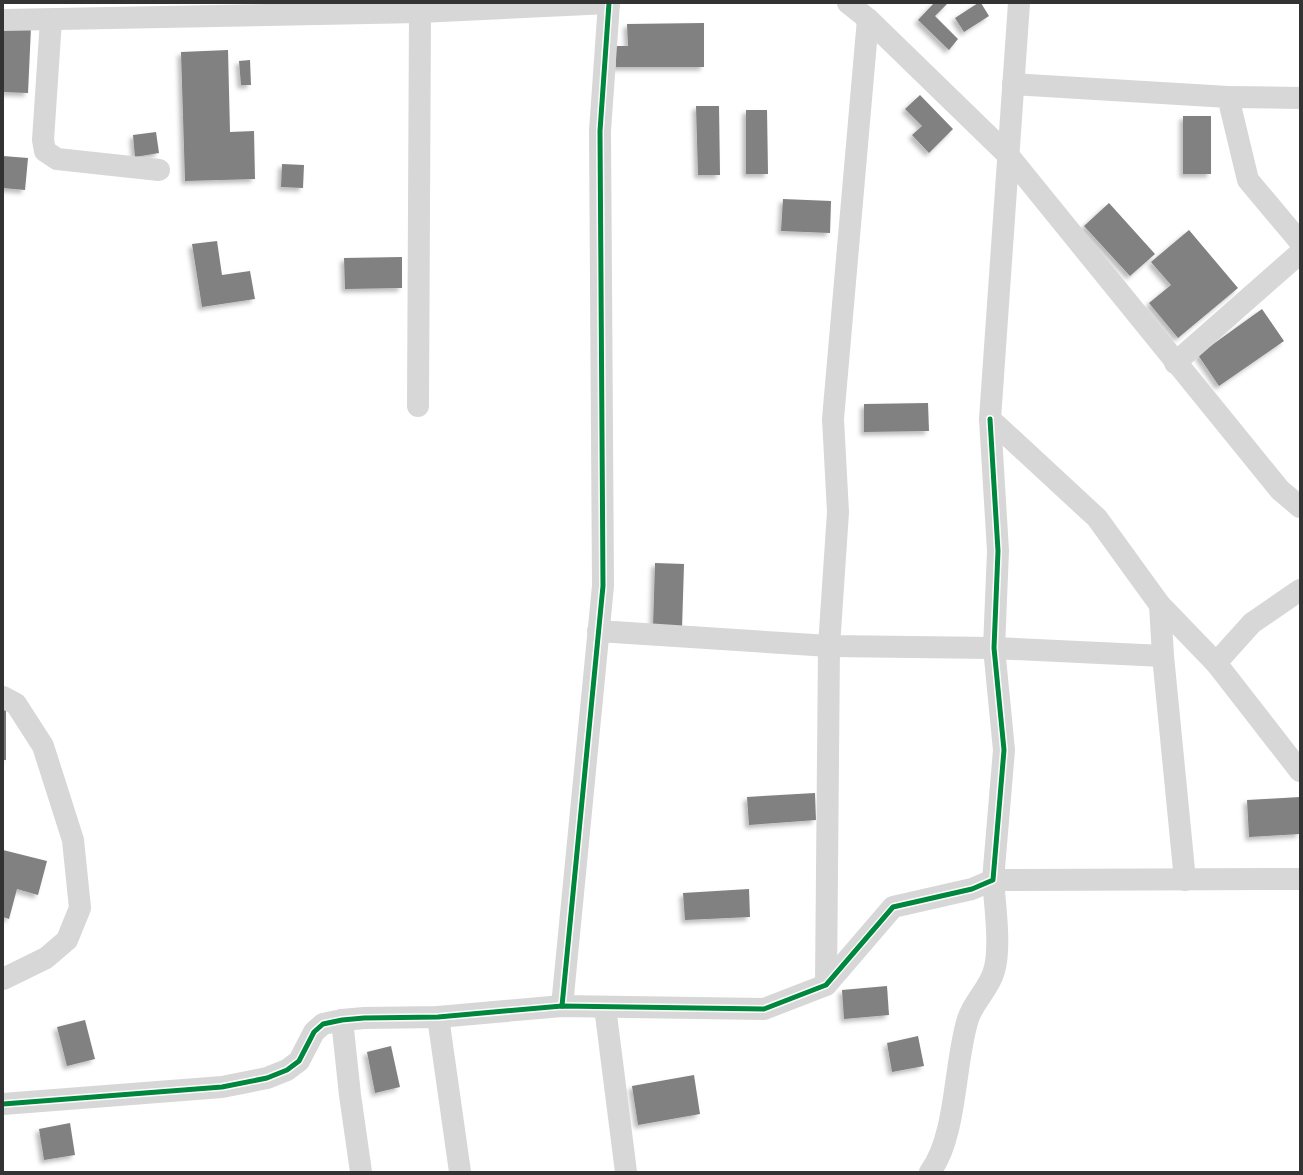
<svg xmlns="http://www.w3.org/2000/svg" width="1303" height="1175" viewBox="0 0 1303 1175" font-family="'Noto Sans',sans-serif">
<defs>
<filter id="shadow"><feDropShadow dx="-3.5" dy="3.5" stdDeviation="2" flood-color="#0004"/></filter>
</defs>
<rect width="100%" height="100%" fill="#fff"/>
<g fill="#818181" filter="url(#shadow)">
<polygon points="934,3 948,3 935,16 958,39 949,50 918,20"/>
<polygon points="978,3 981,3 989,16 964,32 955,18"/>
<polygon points="704,23 704,67 616,67 615,46 628,46 627,24"/>
<polygon points="3,27 31,27 28,93 3,92"/>
<polygon points="228,50 230,132 254,131 255,179 185,181 181,52"/>
<polygon points="250,60 251,85 241,85 239,61"/>
<polygon points="920,95 953,129 929,153 912,135 922,126 905,109"/>
<polygon points="696,106 719,106 720,175 698,175"/>
<polygon points="746,110 767,110 768,174 746,174"/>
<rect x="1183" y="116" width="28" height="58"/>
<polygon points="156,132 159,153 135,157 133,135"/>
<polygon points="3,156 28,158 25,190 3,188"/>
<polygon points="282,164 304,165 303,188 281,187"/>
<polygon points="783,199 831,201 830,233 781,231"/>
<polygon points="1109,203 1155,254 1130,276 1084,226"/>
<polygon points="1189,230 1238,288 1178,338 1149,303 1171,285 1151,262"/>
<polygon points="217,241 222,275 250,271 255,299 202,307 192,244"/>
<polygon points="402,257 402,288 345,289 344,258"/>
<polygon points="1262,309 1284,341 1219,386 1198,355"/>
<polygon points="928,403 929,431 864,432 864,404"/>
<polygon points="655,563 684,564 682,628 653,627"/>
<rect x="3" y="707" width="3" height="53"/>
<polygon points="815,793 816,820 749,825 747,797"/>
<polygon points="1300,797 1300,834 1249,837 1247,800"/>
<polygon points="3,850 47,861 38,895 17,889 9,919 3,917"/>
<polygon points="749,889 750,917 685,920 683,893"/>
<polygon points="887,986 889,1015 844,1019 842,990"/>
<polygon points="85,1020 95,1059 67,1066 57,1027"/>
<polygon points="918,1036 924,1066 892,1072 887,1043"/>
<polygon points="391,1046 400,1087 375,1093 367,1052"/>
<polygon points="694,1075 700,1114 638,1125 632,1086"/>
<polygon points="70,1123 75,1155 44,1160 39,1129"/>
</g>
<g fill="none" stroke-linecap="round" stroke-linejoin="round">
<g stroke="#d7d7d7" stroke-width="22">
<polyline points="1019,3 990,419 1097,518 1160,605 1216,663"/>
<polyline points="3,20 420,12 609,3"/>
<polyline points="51,20 43,140 45,151 57,159 159,170"/>
<polyline points="1013,84 1228,97 1248,180 1300,242"/>
<polyline points="1228,97 1300,98"/>
<polyline points="1175,363 1300,253"/>
<polyline points="418,406 420,12"/>
<polyline points="1300,590 1252,623 1216,663 1300,771"/>
<polyline points="1160,605 1163,656 1185,880"/>
<polyline points="598,631 829,646 994,648 1163,656"/>
<polyline points="3,697 16,704 43,746 73,840 80,908 67,940 46,958 3,979"/>
<polyline points="826,985 829,646 838,512 833,419 868,19"/>
<polyline points="562,1006 603,586 600,131 609,3"/>
<polyline points="605,1007 626,1172"/>
<polyline points="438,1017 460,1172"/>
<polyline points="342,1020 350,1095 361,1172"/>
<polyline points="3,1104 222,1087 267,1078 287,1070 299,1061 314,1032 323,1024 342,1020 364,1018 438,1017 562,1006 764,1009 826,985 893,907 972,889 993,880 1004,750 994,648 998,551 990,419"/>
<path d="M930 1172C957 1136 954 1063 968 1019 973 1002 989 989 994 971 1001 948 995 905 993 880L1300 879"/>
</g>
<polyline stroke="#d7d7d7" stroke-width="22" points="848,3 868,19 1008,155 1280,490 1300,507"/>
<g stroke="#fff" stroke-width="8">
<g id="cycleway">
<polyline points="562,1006 603,586 600,131 609,3"/>
<polyline points="3,1104 222,1087 267,1078 287,1070 299,1061 314,1032 323,1024 342,1020 364,1018 438,1017 562,1006 764,1009 826,985 893,907 972,889 993,880 1004,750 994,648 998,551 990,419"/>
</g>
</g>
<use href="#cycleway" stroke="#00873e" stroke-width="5"/>
</g>
<rect width="1303" height="1175" fill="none" stroke="#333333" stroke-width="8"/>
</svg>
